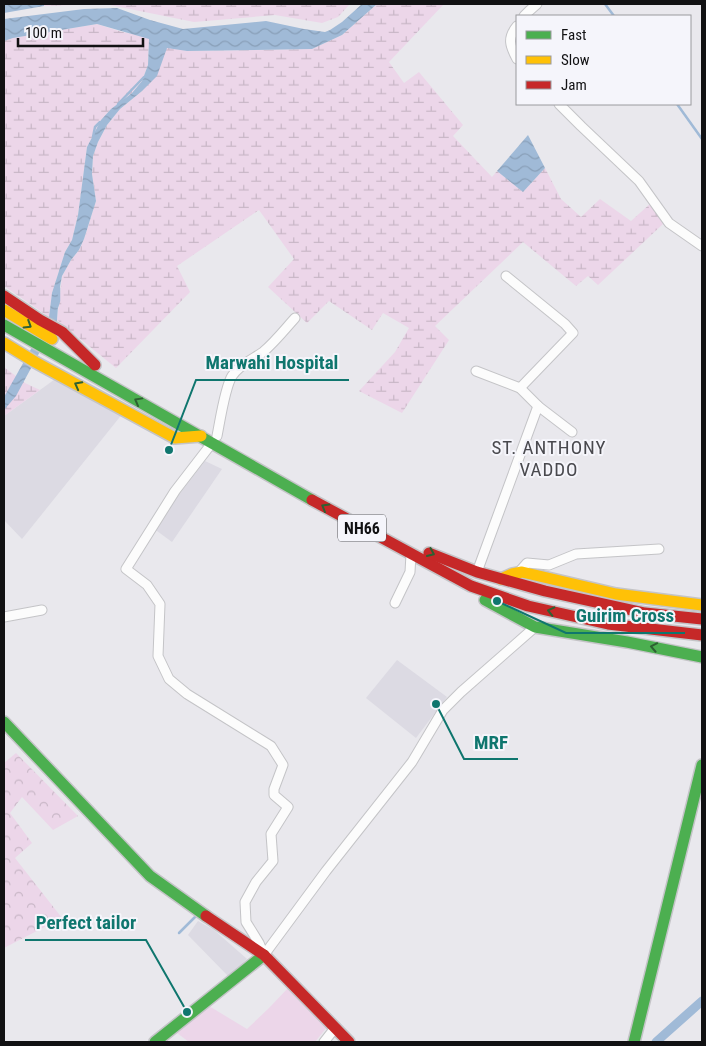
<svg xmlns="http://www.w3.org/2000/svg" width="706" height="1046" viewBox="0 0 706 1046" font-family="'Roboto Condensed',sans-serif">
<defs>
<pattern id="forest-crowns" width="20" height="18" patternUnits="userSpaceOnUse" patternTransform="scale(1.25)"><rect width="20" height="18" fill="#ecd6e9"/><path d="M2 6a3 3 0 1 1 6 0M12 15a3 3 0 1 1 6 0" fill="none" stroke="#c9b7c7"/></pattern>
<pattern id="wetland-marsh" width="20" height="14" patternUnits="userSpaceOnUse" patternTransform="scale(1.25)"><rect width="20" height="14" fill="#ecd6e9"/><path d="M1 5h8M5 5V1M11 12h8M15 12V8" fill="none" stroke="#c9b7c7"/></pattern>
<pattern id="water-waves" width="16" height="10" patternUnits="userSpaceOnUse" patternTransform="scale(1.25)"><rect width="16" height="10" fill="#a0bad7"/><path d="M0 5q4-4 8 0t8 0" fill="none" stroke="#899fb8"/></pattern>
</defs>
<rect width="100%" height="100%" fill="#e9e8ed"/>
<g fill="#dcdae3">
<polygon points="58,377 123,413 22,539 4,520 4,416"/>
<polygon points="205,461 222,469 172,542 153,528"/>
<polygon points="397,660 447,697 416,738 366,698"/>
<polygon points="198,921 214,930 247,959 229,977 188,935"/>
</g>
<polygon fill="#ecd6e9" points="289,987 327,1027 315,1042 189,1042 177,1033 209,1006 247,1029 269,1008"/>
<polygon fill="url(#forest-crowns)" points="16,753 78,816 53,830 22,797 10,813 32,843 15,858 62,918 4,948 4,763"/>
<g fill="url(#wetland-marsh)">
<polygon points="44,4 350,4 338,17 322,23 275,15 194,22 105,4 44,6"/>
<polygon points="377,4 444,4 389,62 404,83 419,72 463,125 453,136 492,177 497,171 523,192 545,168 561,199 581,217 600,199 631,221 651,203 663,224 598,285 588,276 576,286 523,242 435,326 449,340 402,413 359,391 395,352 409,328 383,313 372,330 329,301 307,323 268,287 294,259 259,210 177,266 190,292 116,368 57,320 62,276 71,260 79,250 84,239 96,201 92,174 93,156 98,142 107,125 120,109 142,91 163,57 167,47 187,51 312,49 342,35"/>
<polygon points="97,24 119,31 149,38 148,65 142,81 132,93 111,109 101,120 87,147 78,215 72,240 65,252 52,293 49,317 4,286 4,41 13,38"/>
<polygon points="4,367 25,383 40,390 4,416"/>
</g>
<g fill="url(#water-waves)">
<polygon points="4,4 44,4 44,6 4,13"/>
<polygon points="362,4 377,4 342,35 312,49 187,51 167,48 157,76 142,91 120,109 107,125 98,142 93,156 92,174 96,201 84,239 79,250 71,260 62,276 59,292 57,320 16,396 4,410 4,397 49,317 52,293 65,252 72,240 78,215 87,147 101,120 111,109 132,93 142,81 148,65 149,39 97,24 13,38 4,41 4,19 84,9 117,8 150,20 183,29 266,21 304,29 325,32 330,30 342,22"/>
<polygon points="528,135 545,168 523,192 497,171"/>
</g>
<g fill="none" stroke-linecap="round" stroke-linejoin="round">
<g stroke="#a0bad7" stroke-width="2.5">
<polyline points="605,4 614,16"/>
<polyline points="118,104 144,77"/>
<polyline points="677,104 702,139"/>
<polyline points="93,137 95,127 100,122"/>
<polyline points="57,307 59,301 59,288"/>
<polyline points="179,933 197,915"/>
</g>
<polyline stroke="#a0bad7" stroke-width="9" points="656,1042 702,1001"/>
<g stroke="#c4c4c7" stroke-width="11">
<g id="street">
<polyline points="524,16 529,11 537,4"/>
<path d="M517 26C507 38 510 46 517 59"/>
<polyline points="559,104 581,126 639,181 669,223 702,246"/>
<polyline points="506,276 565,324 573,333 520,388"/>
<polyline points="476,371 520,388 538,406"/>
<path d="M217 436C220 421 225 387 232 376 239 365 253 359 263 352 275 342 285 329 295 318"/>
<polyline points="212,443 175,491 126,569 147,585 160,604 158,656 169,679 187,694 271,746 283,765 274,789 274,795 288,807 271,834 273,861 256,882 245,902 246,922 259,943 264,955 326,871 412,762 443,710 461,692 535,627"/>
<polyline points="477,572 538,406 572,432"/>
<polyline points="519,572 527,563 549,565 576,554 659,549"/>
<polyline points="395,603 410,572 411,554"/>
<polyline points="4,617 42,610"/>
<polyline points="324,1042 335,1028"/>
</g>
</g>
<g stroke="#c4c4c7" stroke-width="14">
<g id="fast">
<polyline points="4,325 312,500"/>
<polyline points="485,600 535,627 627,642 702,657"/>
<polyline points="4,722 150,876 206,916"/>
<polyline points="155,1042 264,955"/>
<polyline points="634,1042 702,765"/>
</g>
</g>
<g stroke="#c4c4c7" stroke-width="14">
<g id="slow">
<polyline points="4,310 52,339"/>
<polyline points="4,343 35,362 175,438 201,436"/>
<polyline points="501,579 512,574 522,572 616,594 702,605"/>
</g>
</g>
<g stroke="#c4c4c7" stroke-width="14">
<g id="jam">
<polyline points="4,296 40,320 62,332 95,365"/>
<polyline points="312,500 471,586 528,606 608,624 702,635"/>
<polyline points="429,553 477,572 545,591 645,613 702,619"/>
<polyline points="206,916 264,955 349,1042"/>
</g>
</g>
<use href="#street" stroke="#fcfcfc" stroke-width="9"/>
<use href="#fast" stroke="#4caf50" stroke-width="11"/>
<use href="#slow" stroke="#ffc107" stroke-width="11"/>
<use href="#jam" stroke="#c62828" stroke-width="11"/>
</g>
<defs><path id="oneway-chevron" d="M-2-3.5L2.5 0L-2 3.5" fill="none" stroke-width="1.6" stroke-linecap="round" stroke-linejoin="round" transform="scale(1.25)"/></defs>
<g stroke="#2e6032">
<use href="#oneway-chevron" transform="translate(28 325) rotate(32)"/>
<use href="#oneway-chevron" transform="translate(78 385) rotate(-152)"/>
<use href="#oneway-chevron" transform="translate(138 401) rotate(-151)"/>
<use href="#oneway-chevron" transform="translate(325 507) rotate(-150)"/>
<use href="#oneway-chevron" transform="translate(431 553) rotate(24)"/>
<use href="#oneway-chevron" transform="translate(551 611) rotate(-167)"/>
<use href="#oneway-chevron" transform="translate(654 647) rotate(-169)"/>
</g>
<g text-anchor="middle" stroke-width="4" stroke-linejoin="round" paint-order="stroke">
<rect fill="#f5f5fb" stroke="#555559" stroke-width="1" x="338" y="514.5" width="48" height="27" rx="4"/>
<g font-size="16" font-weight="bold" fill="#111113">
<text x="362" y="534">NH66</text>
</g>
<g font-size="19" letter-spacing="1" fill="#49494e" stroke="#f5f5fb">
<text x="549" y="454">ST. ANTHONY<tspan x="549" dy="22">VADDO</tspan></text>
</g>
</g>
<path fill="none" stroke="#0f766e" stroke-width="2" d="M169 450L196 380H349M497 601L566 633H685M436 704L464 759H518M187 1012L146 940H25"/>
<g fill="#0f766e" stroke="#f5f5fb" stroke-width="2">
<circle cx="169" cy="450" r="5"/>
<circle cx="497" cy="601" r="5"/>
<circle cx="436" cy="704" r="5"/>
<circle cx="187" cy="1012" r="5"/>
</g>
<g font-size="19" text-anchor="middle" font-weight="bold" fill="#0f766e" stroke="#f5f5fb" stroke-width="4" stroke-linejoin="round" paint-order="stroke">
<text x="272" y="369">Marwahi Hospital</text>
<text x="625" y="622">Guirim Cross</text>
<text x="491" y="749">MRF</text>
<text x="86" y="929">Perfect tailor</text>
</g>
<rect width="706" height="1046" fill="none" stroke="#111113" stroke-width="10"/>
<rect x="516" y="15" width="175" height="90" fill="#f5f5fb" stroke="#9a9a9e"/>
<rect x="526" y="31" width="25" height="8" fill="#4caf50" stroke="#9a9a9e"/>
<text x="561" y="40" font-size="15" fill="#111113">Fast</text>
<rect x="526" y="56" width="25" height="8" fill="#ffc107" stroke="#9a9a9e"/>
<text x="561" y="65" font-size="15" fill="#111113">Slow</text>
<rect x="526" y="81" width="25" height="8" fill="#c62828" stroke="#9a9a9e"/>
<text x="561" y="90" font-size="15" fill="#111113">Jam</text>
<path d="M18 38v8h125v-8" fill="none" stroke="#111113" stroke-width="2.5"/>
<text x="25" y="38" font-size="15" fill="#111113" stroke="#f5f5fb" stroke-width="4" paint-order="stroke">100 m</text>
</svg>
